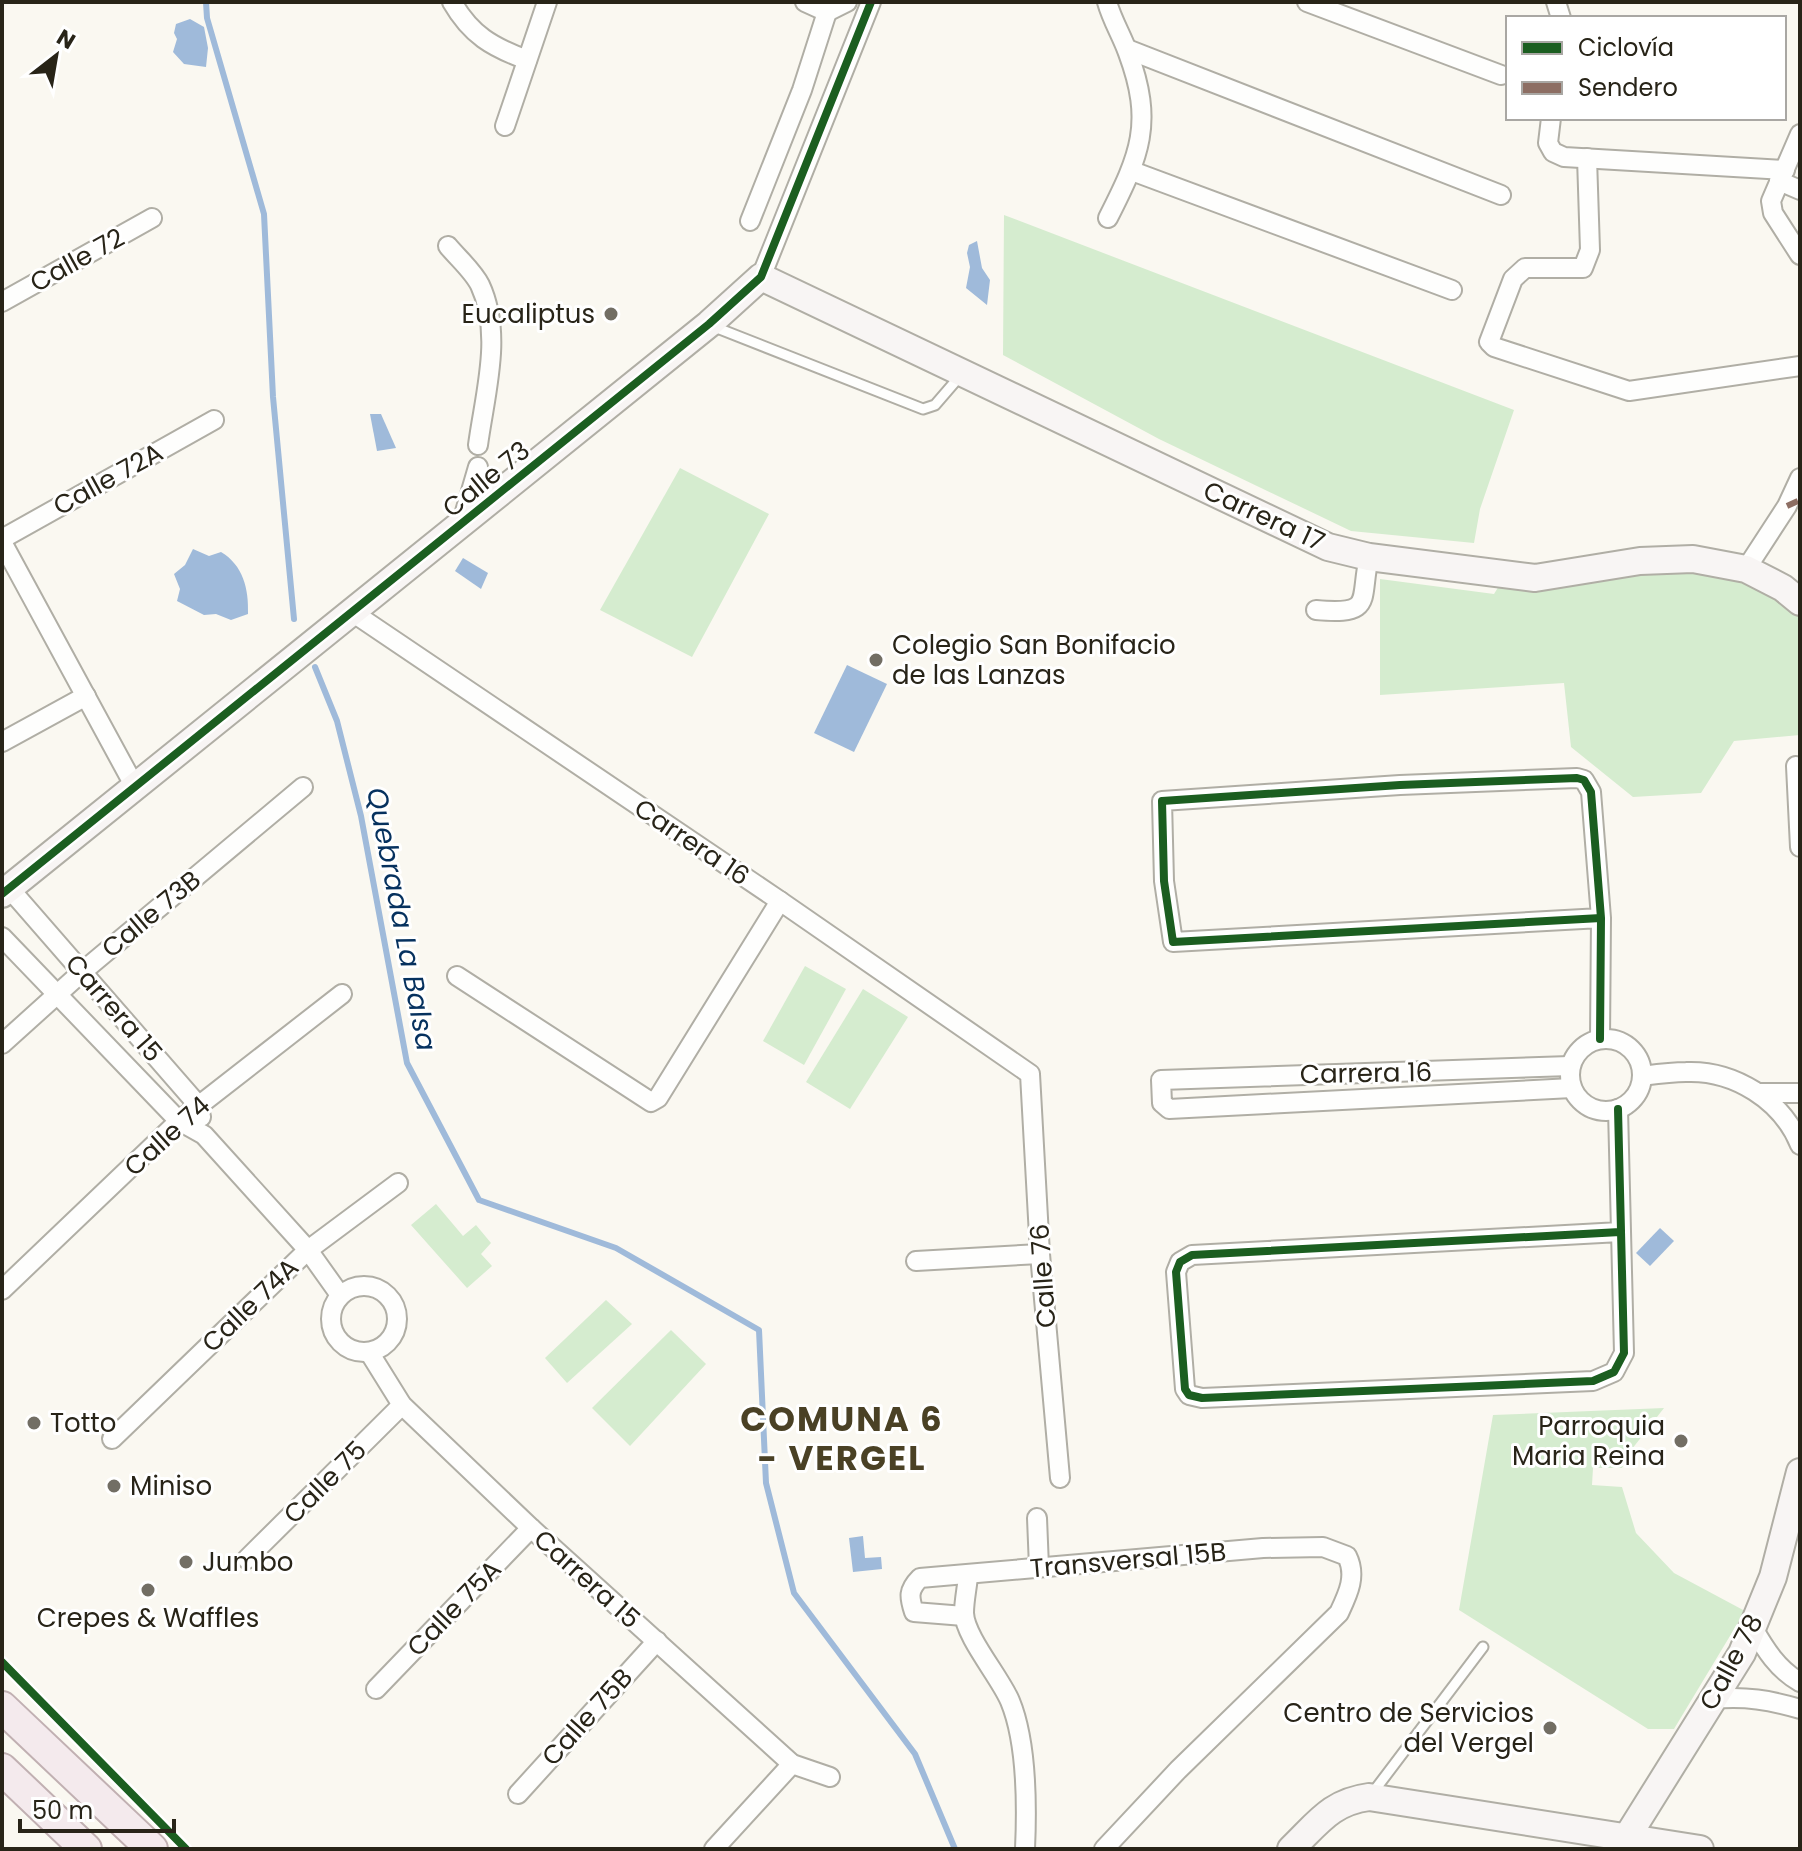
<svg xmlns="http://www.w3.org/2000/svg" width="1802" height="1851" viewBox="0 0 1802 1851" font-family="Poppins,sans-serif">
<rect width="100%" height="100%" fill="#faf8f1"/>
<g fill="#d5eccf">
<polygon points="1004,215 1514,410 1480,509 1474,543 1351,531 1159,439 1003,355"/>
<polygon points="680,468 769,514 692,657 600,610"/>
<polygon points="1640,567 1743,575 1800,610 1800,735 1734,741 1701,793 1633,797 1571,747 1564,683 1380,695 1380,579 1494,594 1502,581"/>
<polygon points="805,966 846,989 804,1065 763,1041"/>
<polygon points="863,989 908,1017 850,1109 806,1082"/>
<polygon points="436,1204 463,1236 476,1225 491,1243 481,1254 492,1266 467,1288 411,1225"/>
<polygon points="606,1300 632,1324 567,1383 545,1358"/>
<polygon points="671,1330 706,1364 630,1446 592,1408"/>
<polygon points="1664,1408 1632,1449 1622,1468 1593,1468 1592,1485 1622,1487 1636,1533 1674,1573 1745,1611 1674,1729 1648,1729 1459,1610 1493,1415"/>
</g>
<g fill="#9fbada">
<polygon points="190,19 204,27 208,48 206,67 184,64 173,52 177,39 174,33 176,24"/>
<polygon points="977,241 982,268 990,280 987,305 966,288 970,267 967,253 969,245"/>
<polygon points="370,414 381,414 396,448 377,451"/>
<path d="M193 549 209 556 221 552C243 565 249 589 248 614L231 620 216 614 204 615 177 601 180 589 174 574 185 565Z"/>
<polygon points="463,558 488,573 481,589 455,571"/>
<polygon points="847,665 887,684 854,752 814,733"/>
<polygon points="1660,1228 1674,1241 1650,1266 1636,1253"/>
<polygon points="863,1536 865,1558 881,1557 882,1569 853,1572 849,1538"/>
</g>
<g fill="none" stroke-linecap="round" stroke-linejoin="round">
<g stroke="#9fbada" stroke-width="6">
<polyline points="206,2 207,18 264,214 273,397 294,619"/>
<polyline points="315,667 337,721 361,816 407,1063 479,1200 616,1248 759,1330 766,1483 794,1593 915,1754 955,1849"/>
</g>
<g stroke="#b0aea5" stroke-width="13">
<g id="lane">
<polyline points="712,326 923,409 935,405 960,376"/>
<polyline points="1371,1795 1483,1647"/>
</g>
</g>
<g stroke="#b0aea5" stroke-width="22">
<g id="street">
<path d="M452 2C471 35 492 47 527 60"/>
<polyline points="805,2 827,12 847,2"/>
<path d="M1107 2C1112 20 1122 36 1128 53 1154 123 1140 155 1108 218"/>
<polyline points="1307,2 1501,75"/>
<polyline points="1556,2 1561,18"/>
<polyline points="1127,49 1501,195"/>
<polyline points="1551,118 1548,143 1553,152 1564,157 1785,170"/>
<polyline points="505,126 547,2"/>
<polyline points="1800,134 1771,201 1773,213 1800,255"/>
<polyline points="1587,158 1590,250 1583,268 1525,268 1513,279 1489,342 1494,347 1629,391 1800,366"/>
<polyline points="1132,171 1452,290"/>
<polyline points="1779,181 1800,190"/>
<polyline points="750,221 802,90 827,12"/>
<path d="M448 246C458 258 473 271 480 285 503 334 485 393 478 445"/>
<polyline points="761,277 871,2"/>
<polyline points="2,302 152,218"/>
<polyline points="462,522 478,467"/>
<polyline points="2,539 214,420"/>
<polyline points="2,542 135,787"/>
<polyline points="1746,569 1787,506 1800,478"/>
<path d="M1316 610C1375 615 1359 601 1369 557"/>
<polyline points="352,612 780,901 1030,1074 1040,1254 1060,1478"/>
<polyline points="2,742 86,696"/>
<polyline points="1796,766 1800,847"/>
<polyline points="9,888 198,1105 201,1117"/>
<polyline points="2,937 179,1121 204,1135 308,1250 340,1295"/>
<polyline points="457,976 651,1102 658,1098 780,901"/>
<circle cx="1606" cy="1075" r="36"/>
<polyline points="1600,1039 1601,918 1591,792 1584,780 1577,778 1400,785 1162,801 1164,881 1173,942 1601,918"/>
<polyline points="2,1044 82,972 303,787"/>
<polyline points="1570,1066 1161,1080 1162,1103 1169,1109 1572,1088"/>
<path d="M1642 1076C1657 1074 1671 1072 1686 1072 1734 1070 1782 1100 1800 1145"/>
<polyline points="1759,1093 1800,1093"/>
<polyline points="1618,1109 1624,1353 1614,1372 1593,1381 1202,1398 1189,1395 1185,1389 1176,1272 1180,1262 1192,1255 1620,1232"/>
<polyline points="916,1261 1040,1254"/>
<circle cx="364" cy="1319" r="33"/>
<polyline points="2,1290 179,1121 342,994"/>
<polyline points="369,1352 402,1405 531,1528 792,1764 830,1777"/>
<polyline points="112,1439 308,1250 398,1183"/>
<polyline points="1037,1518 1039,1567"/>
<polyline points="247,1559 402,1405"/>
<path d="M968 1576C967 1588 964 1601 964 1613 965 1637 1000 1677 1010 1701 1027 1742 1027 1805 1025 1849"/>
<path d="M964 1616 914 1612C909 1597 908 1590 920 1578L1263 1548 1323 1547 1347 1556C1357 1576 1348 1594 1339 1613L1178 1770 1104 1849"/>
<path d="M1753 1628C1765 1649 1778 1670 1800 1682"/>
<polyline points="376,1689 531,1528"/>
<path d="M1713 1699C1745 1696 1770 1700 1800 1709"/>
<polyline points="518,1794 657,1641"/>
<polyline points="714,1849 792,1764"/>
</g>
</g>
<g stroke="#b0aea5" stroke-width="30">
<g id="secondary">
<polyline points="2,894 709,324 761,277 1328,547 1369,557 1535,578 1640,561 1693,559 1746,569 1783,588 1800,602"/>
<polyline points="1627,1837 1742,1653 1773,1577 1800,1472"/>
<path d="M1291 1849C1318 1823 1331 1802 1369 1797L1700 1849"/>
</g>
</g>
<g stroke="#c1b0b2" stroke-width="34">
<g id="primary">
<polyline points="2,1707 152,1849"/>
<polyline points="2,1769 86,1849"/>
</g>
</g>
<use href="#lane" stroke="#fefefd" stroke-width="9"/>
<use href="#street" stroke="#fefefd" stroke-width="18"/>
<use href="#secondary" stroke="#f8f5f4" stroke-width="26"/>
<use href="#primary" stroke="#f4eaed" stroke-width="30"/>
<polyline stroke="#8d6e63" stroke-width="6" stroke-dasharray="12 6" stroke-linecap="butt" points="1787,506 1800,500"/>
<g stroke="#fff" stroke-width="13">
<g id="cycleway">
<polyline points="2,894 709,324 761,277 871,2"/>
<polyline points="1600,1039 1601,918 1591,792 1584,780 1577,778 1400,785 1162,801 1164,881 1173,942 1601,918"/>
<polyline points="1618,1109 1624,1353 1614,1372 1593,1381 1202,1398 1189,1395 1185,1389 1176,1272 1180,1262 1192,1255 1620,1232"/>
<polyline points="2,1662 186,1849"/>
</g>
</g>
<use href="#cycleway" stroke="#1b5e20" stroke-width="8"/>
</g>
<g fill="#726e64" stroke="#fff" stroke-width="3">
<circle cx="611" cy="314" r="8"/>
<circle cx="876" cy="660" r="8"/>
<circle cx="34" cy="1423" r="8"/>
<circle cx="1681" cy="1441" r="8"/>
<circle cx="114" cy="1486" r="8"/>
<circle cx="186" cy="1562" r="8"/>
<circle cx="148" cy="1590" r="8"/>
<circle cx="1550" cy="1728" r="8"/>
</g>
<g text-anchor="middle" stroke-width="6" stroke-linejoin="round" paint-order="stroke">
<g font-size="26" fill="#282418" stroke="#fff">
<text transform="translate(77 260) rotate(-29)" y="9">Calle 72</text>
<text transform="translate(108 479) rotate(-29)" y="9">Calle 72A</text>
<text transform="translate(486 479) rotate(-39)" y="9">Calle 73</text>
<text transform="translate(1264 516) rotate(25)" y="9">Carrera 17</text>
<text transform="translate(692 842) rotate(34)" y="9">Carrera 16</text>
<text transform="translate(151 914) rotate(-40)" y="9">Calle 73B</text>
<text transform="translate(114 1008) rotate(49)" y="9">Carrera 15</text>
<text transform="translate(1366 1073) rotate(-1)" y="9">Carrera 16</text>
<text transform="translate(167 1136) rotate(-42)" y="9">Calle 74</text>
<text transform="translate(1043 1276) rotate(-94)" y="9">Calle 76</text>
<text transform="translate(250 1305) rotate(-44)" y="9">Calle 74A</text>
<text transform="translate(325 1482) rotate(-45)" y="9">Calle 75</text>
<text transform="translate(1128 1560) rotate(-5)" y="9">Transversal 15B</text>
<text transform="translate(587 1579) rotate(42)" y="9">Carrera 15</text>
<text transform="translate(454 1608) rotate(-46)" y="9">Calle 75A</text>
<text transform="translate(1731 1662) rotate(-62)" y="9">Calle 78</text>
<text transform="translate(587 1717) rotate(-48)" y="9">Calle 75B</text>
</g>
<g font-size="26" fill="#282418" stroke="#fff" text-anchor="start">
<text x="595" y="323" text-anchor="end">Eucaliptus</text>
<text x="892" y="654">Colegio San Bonifacio<tspan x="892" dy="30">de las Lanzas</tspan></text>
<text x="50" y="1432">Totto</text>
<text x="1665" y="1435" text-anchor="end">Parroquia<tspan x="1665" dy="30">Maria Reina</tspan></text>
<text x="130" y="1495">Miniso</text>
<text x="202" y="1571">Jumbo</text>
<text x="148" y="1627" text-anchor="middle">Crepes &amp; Waffles</text>
<text x="1534" y="1722" text-anchor="end">Centro de Servicios<tspan x="1534" dy="30">del Vergel</tspan></text>
</g>
<g font-size="28" font-style="italic" fill="#06315e" stroke="#fff">
<text transform="translate(402 919) rotate(79)" y="10">Quebrada La Balsa</text>
</g>
<g font-size="34" font-weight="bold" letter-spacing="2" fill="#4a4125" stroke="#fff">
<text x="842" y="1431">COMUNA 6<tspan x="842" dy="39">- VERGEL</tspan></text>
</g>
</g>
<rect width="1802" height="1851" fill="none" stroke="#282418" stroke-width="8"/>
<rect x="1506" y="16" width="280" height="104" fill="#ffffff" stroke="#a9a7a3" stroke-width="2"/>
<rect x="1522" y="42" width="40" height="12" fill="#1b5e20" stroke="#a9a7a3" stroke-width="2"/>
<text x="1578" y="56" font-size="24" fill="#282418">Ciclovía</text>
<rect x="1522" y="82" width="40" height="12" fill="#8d6e63" stroke="#a9a7a3" stroke-width="2"/>
<text x="1578" y="96" font-size="24" fill="#282418">Sendero</text>
<g transform="translate(56 56) rotate(31)" stroke="#ffffff" stroke-width="6" paint-order="stroke">
<path d="M0-6L14 30L0 20L-14 30Z" fill="#282418"/>
<text y="-12" font-size="22" font-weight="bold" text-anchor="middle" fill="#282418">N</text>
</g>
<path d="M20 1819v12h154v-12" fill="none" stroke="#282418" stroke-width="4"/>
<text x="32" y="1819" font-size="24" fill="#282418" stroke="#ffffff" stroke-width="6" paint-order="stroke">50 m</text>
</svg>
